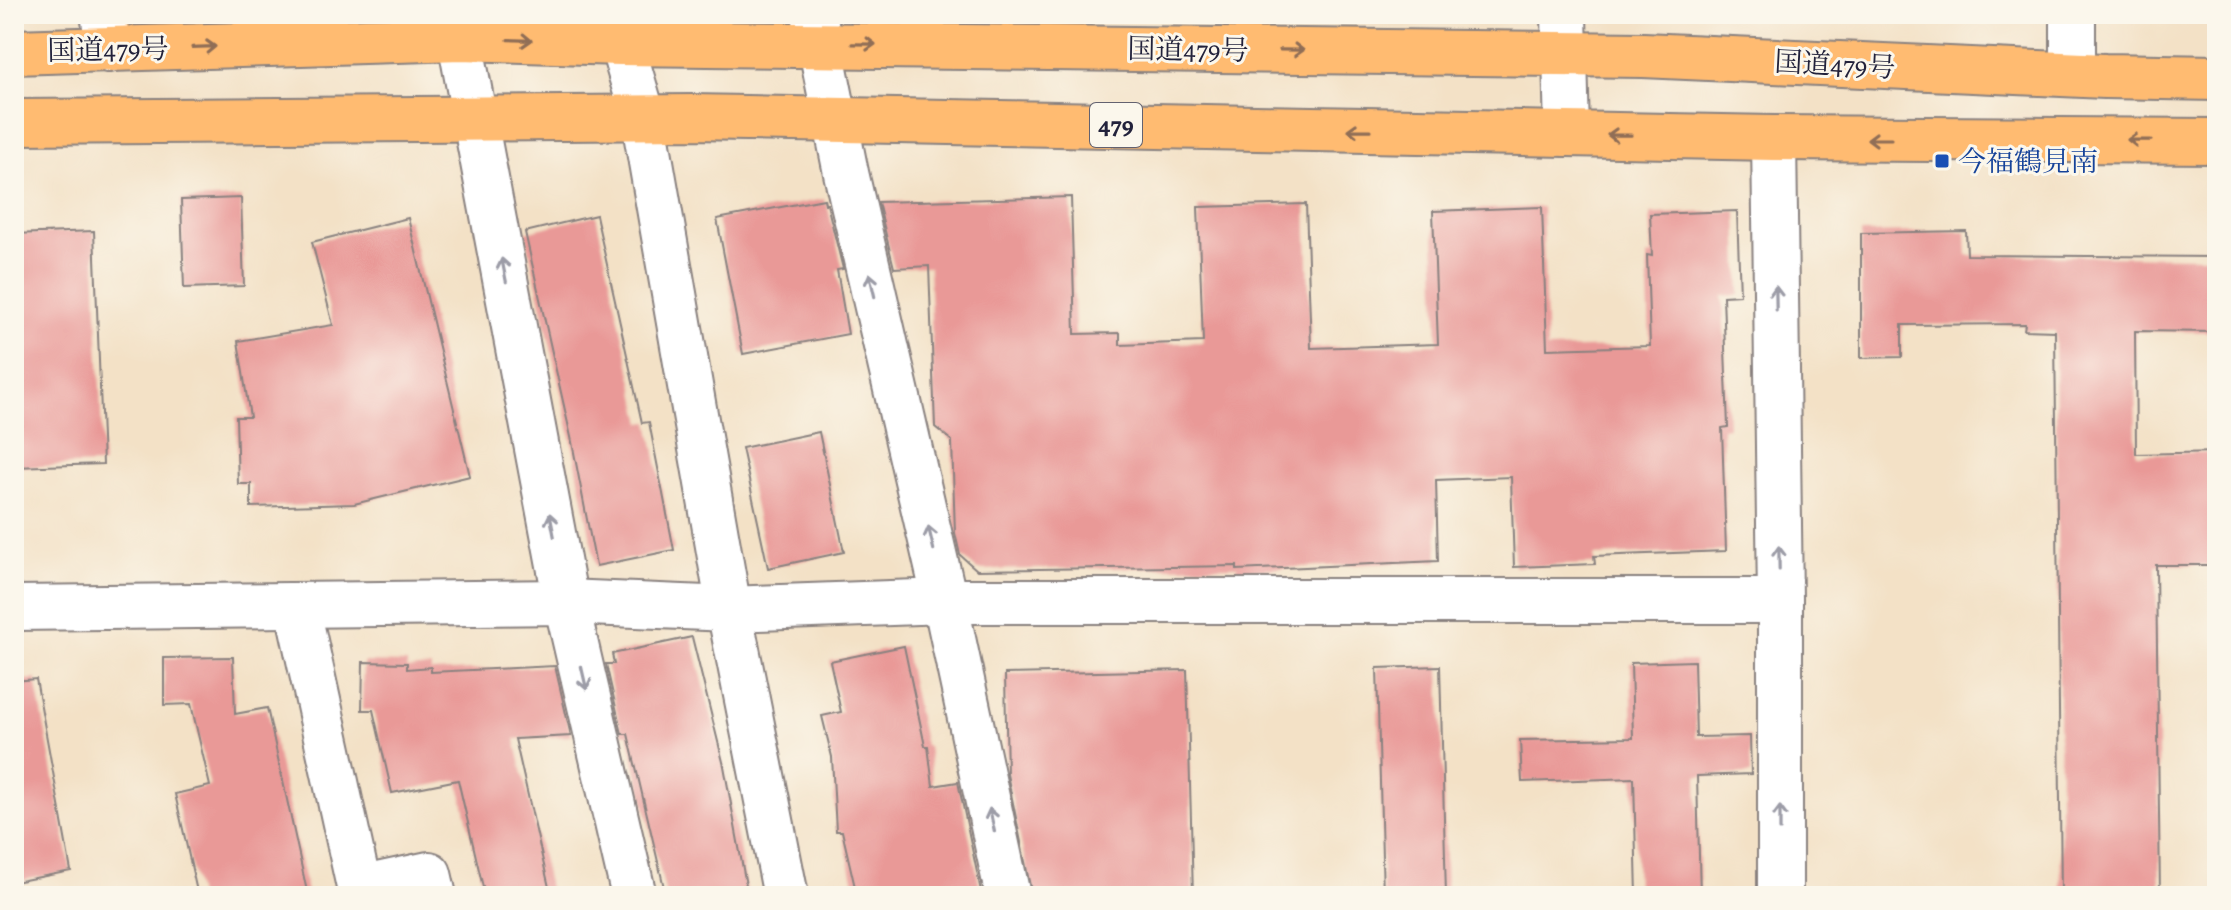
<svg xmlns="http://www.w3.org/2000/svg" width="2231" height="910" viewBox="0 0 2231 910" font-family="Alegreya,'Noto Serif JP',serif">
<rect width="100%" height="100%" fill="#fbf7ec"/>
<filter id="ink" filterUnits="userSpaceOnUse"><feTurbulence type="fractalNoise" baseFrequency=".0125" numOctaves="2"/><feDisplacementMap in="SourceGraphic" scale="16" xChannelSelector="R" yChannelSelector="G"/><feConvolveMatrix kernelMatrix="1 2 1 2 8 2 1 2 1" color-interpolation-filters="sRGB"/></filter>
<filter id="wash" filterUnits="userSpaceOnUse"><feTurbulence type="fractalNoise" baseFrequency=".006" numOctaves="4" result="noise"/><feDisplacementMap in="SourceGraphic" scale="32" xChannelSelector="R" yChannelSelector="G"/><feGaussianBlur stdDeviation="1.8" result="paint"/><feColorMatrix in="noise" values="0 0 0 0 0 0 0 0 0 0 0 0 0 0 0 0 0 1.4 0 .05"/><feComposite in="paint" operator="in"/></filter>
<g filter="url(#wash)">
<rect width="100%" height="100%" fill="#f3e1c6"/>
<g id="blocks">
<g fill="#e99997">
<polygon points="1071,197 1075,334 1120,333 1120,345 1203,342 1198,207 1306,204 1311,348 1438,344 1433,211 1542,207 1547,349 1650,346 1647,255 1652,256 1650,214 1737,211 1740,295 1723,296 1728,427 1722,428 1726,551 1594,556 1595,564 1514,567 1511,477 1436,480 1438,561 1237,570 1237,566 977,570 960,555 955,533 952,441 935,427 929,266 894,268 878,202"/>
<polygon points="241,198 244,286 184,288 181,200"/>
<polygon points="824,199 825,204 827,204 843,269 837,270 848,334 743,354 717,219"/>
<polygon points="596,215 642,423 649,422 674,550 596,566 571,437 525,232"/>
<polygon points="408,218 470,476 354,504 251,507 251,484 238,484 236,417 250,417 238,341 333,325 312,242"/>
<polygon points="94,231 103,464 14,467 14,234"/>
<polygon points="1966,231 1967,255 2217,257 2217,332 2135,331 2136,454 2217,452 2217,565 2156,565 2160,896 2061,896 2055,331 2024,330 2025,324 1902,325 1902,357 1861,358 1861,233"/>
<polygon points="819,432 844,552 768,568 742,448"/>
<polygon points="692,637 724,766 748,896 666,896 628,734 622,734 606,664 614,664 612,654"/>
<polygon points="904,646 925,746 928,746 933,786 958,782 982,896 857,896 842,831 836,831 832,757 822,716 841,712 830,661"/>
<polygon points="233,657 235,714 267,708 308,896 198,896 175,794 210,786 191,704 164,705 164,658"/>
<polygon points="1694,661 1696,737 1750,736 1751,774 1697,776 1700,896 1637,896 1634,778 1522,782 1520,740 1633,738 1631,663"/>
<polygon points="363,662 407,663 407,669 431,667 431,672 555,666 571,736 515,739 551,896 485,896 458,780 392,793 373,710 362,710"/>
<polygon points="1440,666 1446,896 1383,896 1377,668"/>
<polygon points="1187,670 1193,896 1032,896 1007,774 1005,674"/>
<polygon points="36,679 71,871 14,882 14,681"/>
</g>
</g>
</g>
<g filter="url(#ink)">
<use href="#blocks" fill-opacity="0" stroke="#8a8280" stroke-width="2"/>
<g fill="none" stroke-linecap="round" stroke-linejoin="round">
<g stroke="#8a8280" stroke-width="48">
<g id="minor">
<polyline points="103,14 109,50"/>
<polyline points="455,14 566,602 634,896"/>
<polyline points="613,14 643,116 729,609 786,896"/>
<polyline points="814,14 846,173 945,601 1008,896"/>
<polyline points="1564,14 1567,134"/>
<polyline points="2073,14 2073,74"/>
<polyline points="1774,138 1780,601 1780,896"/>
<polyline points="297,605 361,896"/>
<polyline points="14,608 566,602 729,609 945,601 1780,601"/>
<polyline points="359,889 429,874 434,896"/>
</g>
</g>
<g stroke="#8a8280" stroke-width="48">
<g id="highway">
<polyline points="14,52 461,38 620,43 1643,55 2105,76 2217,78"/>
<polyline points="14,122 693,117 1774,138 2217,141"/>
</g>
</g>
<use href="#minor" stroke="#fff" stroke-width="44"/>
<use href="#highway" stroke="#ffbb71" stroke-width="44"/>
</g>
<defs><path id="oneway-shaft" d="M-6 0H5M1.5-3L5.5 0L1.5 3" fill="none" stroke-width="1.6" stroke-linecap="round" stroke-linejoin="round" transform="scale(2)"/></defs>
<g stroke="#906e56">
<use href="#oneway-shaft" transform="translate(520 40) rotate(2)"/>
<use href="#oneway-shaft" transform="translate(864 44) rotate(1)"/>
<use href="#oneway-shaft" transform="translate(204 47) rotate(-2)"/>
<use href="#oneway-shaft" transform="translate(1292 50) rotate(1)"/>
<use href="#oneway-shaft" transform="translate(1359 130) rotate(-179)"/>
<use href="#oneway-shaft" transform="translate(1619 135) rotate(-179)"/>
<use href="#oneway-shaft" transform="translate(1879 139) rotate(-180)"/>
<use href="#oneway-shaft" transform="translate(2139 140) rotate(-179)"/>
</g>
<g stroke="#9c9ca7">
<use href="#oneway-shaft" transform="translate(504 270) rotate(-101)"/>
<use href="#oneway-shaft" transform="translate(872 285) rotate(-103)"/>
<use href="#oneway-shaft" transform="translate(1776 298) rotate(-91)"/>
<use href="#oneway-shaft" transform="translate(552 525) rotate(-101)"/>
<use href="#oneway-shaft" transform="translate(931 538) rotate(-103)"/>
<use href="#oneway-shaft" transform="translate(1779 558) rotate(-91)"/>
<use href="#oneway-shaft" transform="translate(584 678) rotate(77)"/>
<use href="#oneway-shaft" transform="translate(1780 818) rotate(-90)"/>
<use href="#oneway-shaft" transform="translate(992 820) rotate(-102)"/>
</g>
</g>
<rect fill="#1a4fb4" stroke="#fbf7ec" stroke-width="3" x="1934" y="153" width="16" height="16" rx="4"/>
<g text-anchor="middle" stroke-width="6" stroke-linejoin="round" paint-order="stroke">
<rect fill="#fbf7ec" stroke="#636270" stroke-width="2" x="1090" y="103" width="52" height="44" rx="6"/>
<g font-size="26" font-weight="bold" fill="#22223b">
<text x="1116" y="134">479</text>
</g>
<g font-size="28" fill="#22223b" stroke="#fbf7ec">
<text transform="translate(108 49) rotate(-1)" y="10">国道479号</text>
<text transform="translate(1188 49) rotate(1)" y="10">国道479号</text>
<text transform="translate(1835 64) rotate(3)" y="10">国道479号</text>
</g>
<g font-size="28" fill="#164399" stroke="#fbf7ec" text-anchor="start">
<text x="1958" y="171">今福鶴見南</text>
</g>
</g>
<rect width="2231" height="910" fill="none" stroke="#fbf7ec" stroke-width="48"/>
</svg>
